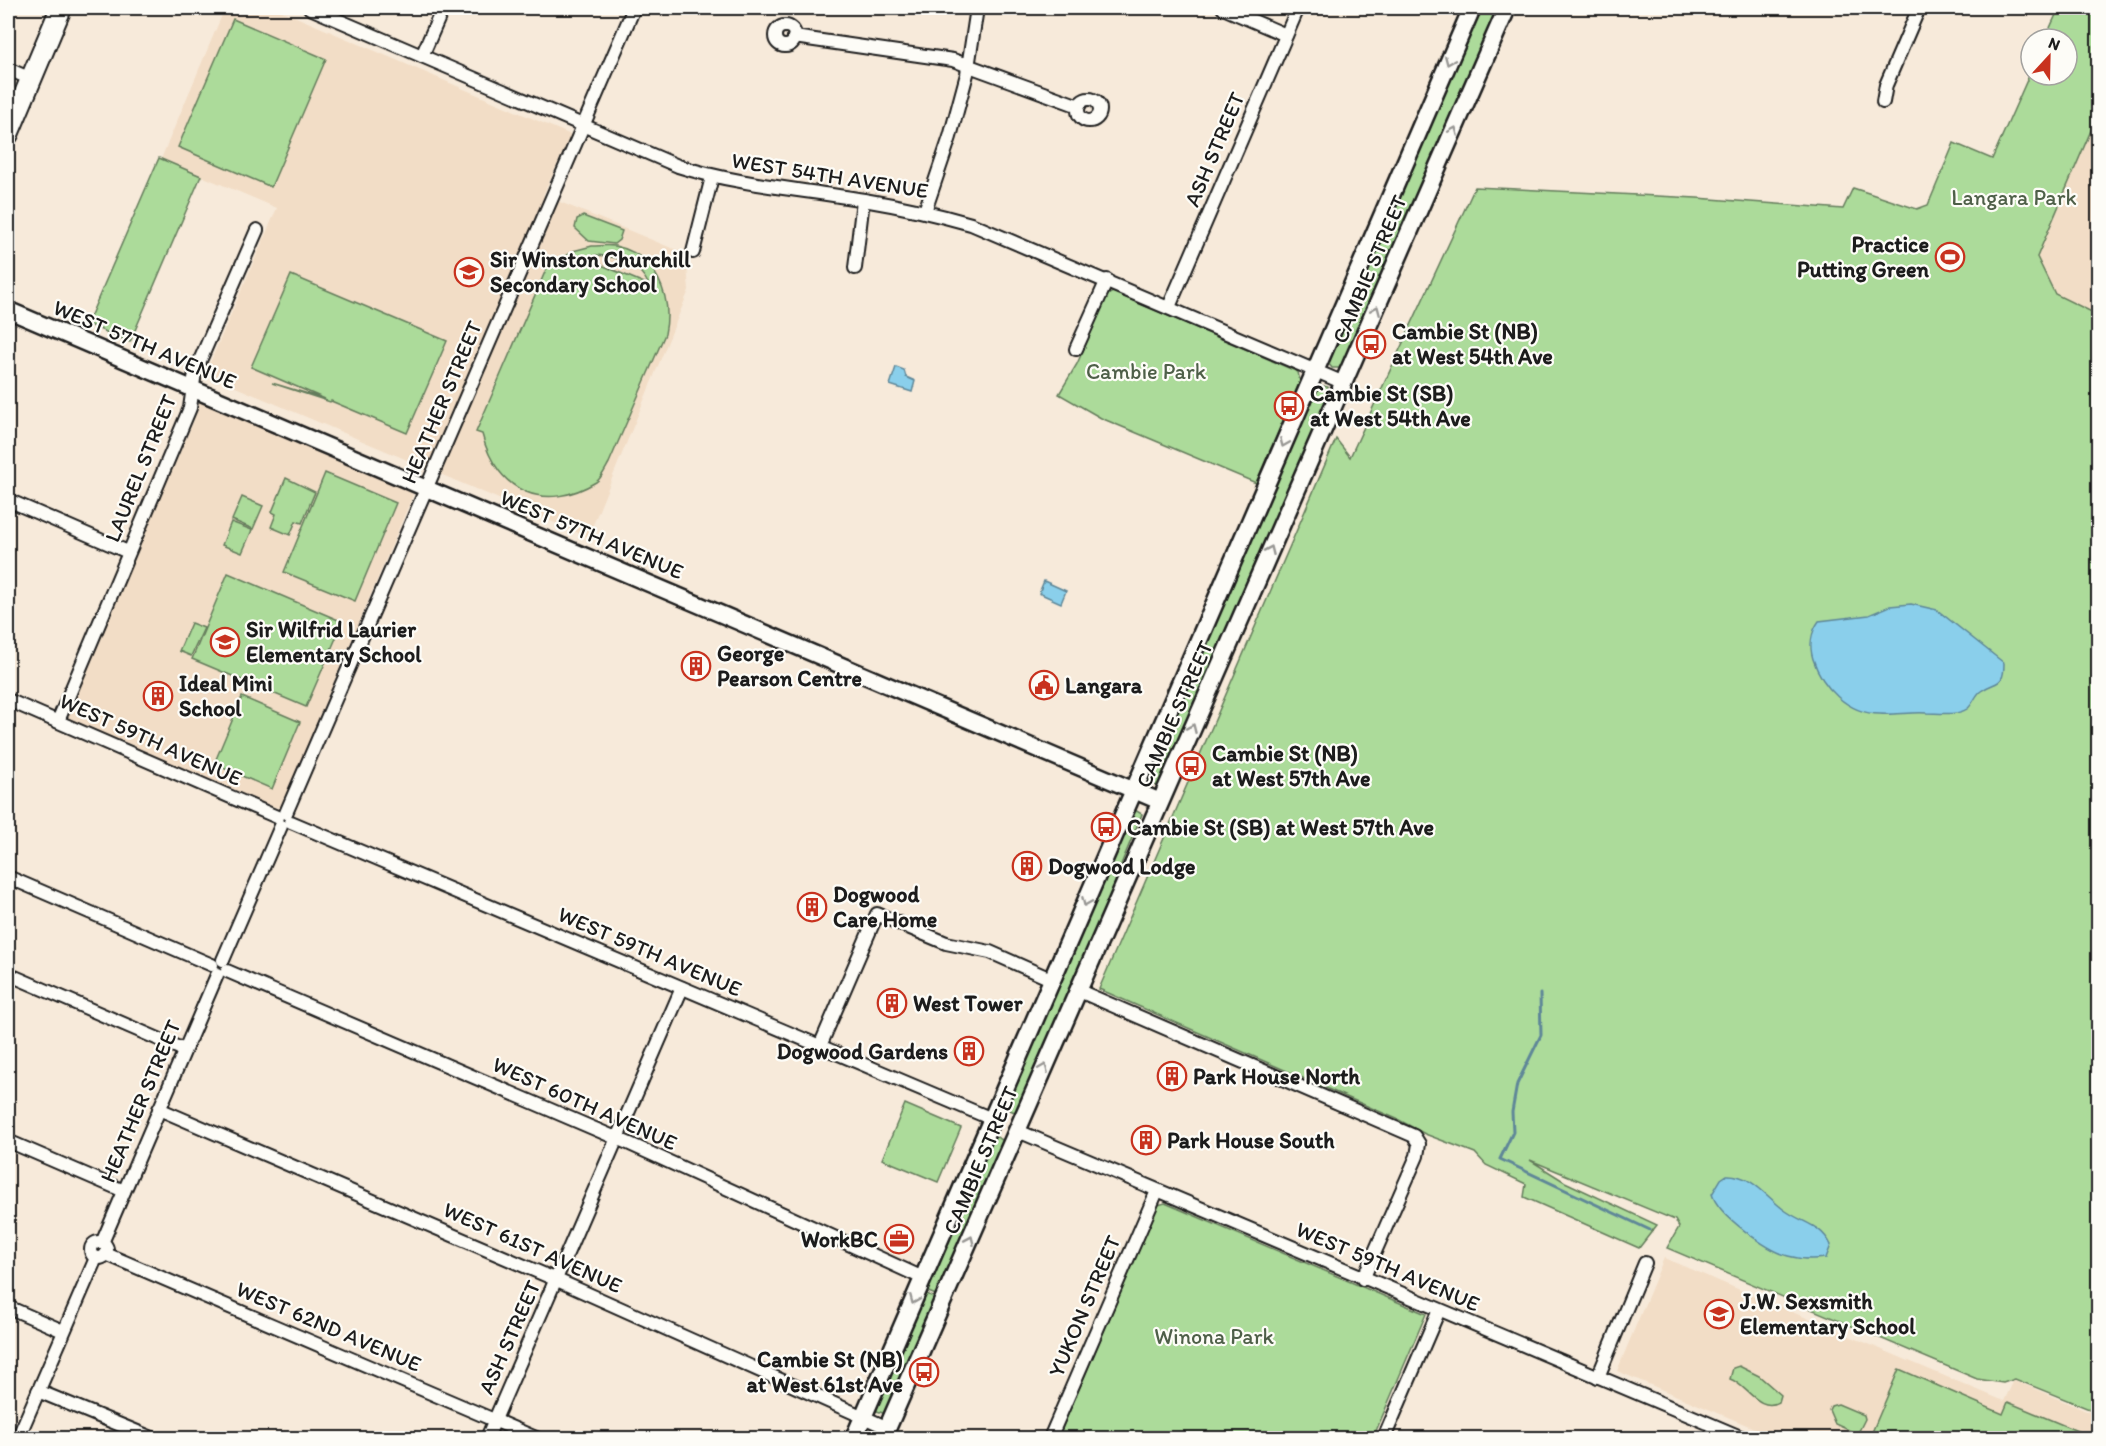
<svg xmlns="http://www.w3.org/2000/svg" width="2106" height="1446" viewBox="0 0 2106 1446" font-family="Itim,sans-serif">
<rect width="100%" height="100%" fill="#f7eada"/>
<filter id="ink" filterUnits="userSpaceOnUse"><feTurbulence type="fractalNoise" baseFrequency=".0167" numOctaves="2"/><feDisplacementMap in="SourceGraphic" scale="12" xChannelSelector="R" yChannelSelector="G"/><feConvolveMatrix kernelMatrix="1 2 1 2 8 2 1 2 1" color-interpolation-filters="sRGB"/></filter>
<g filter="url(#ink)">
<g fill="#f2ddc6">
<polygon points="225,8 275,8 571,135 543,195 686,254 689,290 588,537 205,374 277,208 161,159"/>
<polygon points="2098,114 2098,315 2055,294 2037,257"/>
<polygon points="202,401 408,489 413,495 287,793 287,797 280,808 267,805 84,725 70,721 66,716 124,581 123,576 141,533 146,530 194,420 192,416 197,404"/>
<polygon points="1664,1258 2004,1401 2014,1380 2098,1416 2098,1438 1778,1438 1617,1371"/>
</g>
<g fill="#acdb9a" stroke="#647c5b" stroke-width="1.5" fill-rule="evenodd">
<polygon points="1481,8 1498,8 1344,362 1339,368 1332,368 1328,363 1329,357"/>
<polygon points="2059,8 2098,8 2098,114 2037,257 2055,294 2098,315 2098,1410 2094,1411 2015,1379 2003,1383 1977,1379 1667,1248 1679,1227 1675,1220 1530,1160 1565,1182 1657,1225 1639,1248 1524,1197 1526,1184 1486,1165 1475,1153 1425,1134 1399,1120 1099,989 1336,439 1350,457 1475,187 1697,198 1843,209 1853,188 1917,209 1928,205 1954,143 1992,159 2031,71 2031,75 2067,75 2067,39 2045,39"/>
<polygon points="233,19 326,59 271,187 178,147"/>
<polygon points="159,158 201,176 130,342 87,324"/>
<polygon points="583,216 622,231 619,240 614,244 589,241 575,228 577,219"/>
<path d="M592 246C599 246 608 245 615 246 656 254 673 297 665 334L609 463C606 468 601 479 596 482 545 513 497 493 482 434L476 432 551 258 557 261 573 251ZM596 255C619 257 638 262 649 285L587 259Z"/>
<polygon points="291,275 447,341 407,433 331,401 330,402 272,383 325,399 251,367"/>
<polygon points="1113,292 1298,372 1300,381 1256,483 1101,418 1059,394 1077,364 1107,295"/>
<polygon points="1319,385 1328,387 1328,397 1163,779 1157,786 1145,780"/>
<polygon points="325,473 396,503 355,601 284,572"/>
<polygon points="286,478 315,492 302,523 296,521 290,535 271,527 276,514 272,512"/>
<polygon points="242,497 263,506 253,529 232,520"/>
<polygon points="231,522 252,530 242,553 222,545"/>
<polygon points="228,573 343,622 306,707 192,659"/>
<polygon points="191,623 204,628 191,656 179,651"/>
<polygon points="242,697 300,722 272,789 214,764"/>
<polygon points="1133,809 1142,814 1122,862 1107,906 1017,1113 1005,1108"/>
<polygon points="905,1104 961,1128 938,1182 882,1159"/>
<polygon points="992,1135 1005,1141 938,1296 924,1290"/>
<polygon points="1165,1203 1426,1314 1373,1438 1058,1438 1158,1205"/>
<polygon points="923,1292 937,1299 886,1414 874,1410"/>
<path d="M1739 1366 1759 1376 1781 1395 1779 1402C1759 1413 1747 1385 1730 1379L1733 1368Z"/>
<polygon points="1899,1369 2003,1414 2008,1402 2094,1438 1874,1438 1870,1437"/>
<polygon points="1838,1404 1864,1415 1865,1419 1859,1431 1855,1433 1835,1424 1829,1410 1831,1406"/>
</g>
<g fill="#8acfeb" stroke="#5e8798" stroke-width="1.5">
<polygon points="896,367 904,370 906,377 915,381 912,392 890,385"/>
<polygon points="1044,581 1066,591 1061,603 1039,593"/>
<path d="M1911 604 1937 610 2004 663C2004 688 1996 680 1981 691 1975 695 1973 705 1967 709 1956 716 1938 713 1926 713 1911 712 1895 715 1880 714 1848 714 1822 687 1813 659 1809 646 1811 632 1819 621L1869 615 1890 606Z"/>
<path d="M1727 1175C1751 1174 1766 1196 1783 1209 1801 1223 1820 1223 1831 1245L1826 1258C1812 1260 1802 1260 1788 1256 1767 1250 1718 1215 1712 1194L1721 1179Z"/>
</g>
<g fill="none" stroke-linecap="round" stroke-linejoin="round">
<polyline stroke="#5e8798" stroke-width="3" points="1540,994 1541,1035 1517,1084 1512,1112 1513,1132 1500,1159 1650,1230"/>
<g stroke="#1c1c1c" stroke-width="16">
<g id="minor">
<path d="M310 8 678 166C738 185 801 189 864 200 900 206 936 214 971 224L1344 383"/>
<polyline points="1223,8 1286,35"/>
<circle cx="785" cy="36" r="10"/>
<polyline points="794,37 953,60 1079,106"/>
<polyline points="422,56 443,8"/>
<polyline points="8,69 31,79"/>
<circle cx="1089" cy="110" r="11"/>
<polyline points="1883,102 1886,85 1919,8"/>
<polyline points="925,211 950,137 967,74 977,8"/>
<polyline points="693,252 712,177"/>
<polyline points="855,268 863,200"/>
<polyline points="1169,307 1298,8"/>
<polyline points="1076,349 1107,280"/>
<polyline points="8,500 128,552"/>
<polyline points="8,700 277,817"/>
<polyline points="58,721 190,408 195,372 257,230"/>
<polyline points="286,813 634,8"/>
<polyline points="291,822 992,1119"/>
<polyline points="8,877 212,965"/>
<polyline points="223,960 281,826"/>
<polyline points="227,971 630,1144 923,1278"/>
<polyline points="8,974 184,1050"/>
<polyline points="1077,990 1414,1136 1419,1144 1417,1156 1363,1279"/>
<polyline points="820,1046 877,914 946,943 990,952 1053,980"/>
<polyline points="159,1109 557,1280 888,1428"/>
<polyline points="1018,1131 1743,1438"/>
<polyline points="8,1141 124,1191"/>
<circle cx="99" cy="1250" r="8"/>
<polyline points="102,1243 217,975"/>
<polyline points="106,1254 536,1438"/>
<polyline points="8,1307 63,1331"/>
<polyline points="1598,1377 1645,1263"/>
<polyline points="38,1391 152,1438"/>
<polyline points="18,1438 96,1258"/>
<polyline points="487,1438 682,988"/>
<polyline points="1050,1438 1157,1191"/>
<polyline points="1384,1438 1439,1310"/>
</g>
</g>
<g stroke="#1c1c1c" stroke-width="20">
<polyline id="tertiary" points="8,310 1159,801"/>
</g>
<g stroke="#1c1c1c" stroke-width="21">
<g id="secondary">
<polyline points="854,1438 1472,8"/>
<polyline points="883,1438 1507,8"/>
</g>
</g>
<g stroke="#1c1c1c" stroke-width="24">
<polyline id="primary" points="8,134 61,8"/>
</g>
<use href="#minor" stroke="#fdfcf7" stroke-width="12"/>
<use href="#tertiary" stroke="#fdfcf7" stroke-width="15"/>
<use href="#secondary" stroke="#fdfcf7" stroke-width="16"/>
<use href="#primary" stroke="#fdfcf7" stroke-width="20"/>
</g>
<defs><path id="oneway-chevron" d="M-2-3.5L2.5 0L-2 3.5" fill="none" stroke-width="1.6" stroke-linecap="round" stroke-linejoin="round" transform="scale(1.5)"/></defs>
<g stroke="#989794">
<use href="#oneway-chevron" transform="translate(1449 61) rotate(113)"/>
<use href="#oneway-chevron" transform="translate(1454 131) rotate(-67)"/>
<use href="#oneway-chevron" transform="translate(1376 310) rotate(-67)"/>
<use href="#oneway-chevron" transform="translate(1284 443) rotate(113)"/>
<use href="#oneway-chevron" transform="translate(1270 550) rotate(-66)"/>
<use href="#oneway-chevron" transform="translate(1192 728) rotate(-66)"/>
<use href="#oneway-chevron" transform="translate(1086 902) rotate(113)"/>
<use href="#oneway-chevron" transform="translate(1044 1068) rotate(-67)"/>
<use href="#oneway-chevron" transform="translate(970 1240) rotate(-66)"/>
<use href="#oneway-chevron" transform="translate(914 1300) rotate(113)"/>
</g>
</g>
<defs>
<g id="stadium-ring" transform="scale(1.5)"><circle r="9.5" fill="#fdfcf7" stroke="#c8321e" stroke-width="1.5"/><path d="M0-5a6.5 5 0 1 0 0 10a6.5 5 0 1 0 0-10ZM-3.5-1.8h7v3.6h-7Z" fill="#c8321e"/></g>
<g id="school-ring" transform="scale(1.5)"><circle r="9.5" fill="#fdfcf7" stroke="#c8321e" stroke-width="1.5"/><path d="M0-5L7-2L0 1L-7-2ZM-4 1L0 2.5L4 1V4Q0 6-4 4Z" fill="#c8321e"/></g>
<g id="bus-ring" transform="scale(1.5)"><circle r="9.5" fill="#fdfcf7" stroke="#c8321e" stroke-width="1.5"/><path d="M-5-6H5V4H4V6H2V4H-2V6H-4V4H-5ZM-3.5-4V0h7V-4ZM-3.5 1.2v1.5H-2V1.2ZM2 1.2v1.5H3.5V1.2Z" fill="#c8321e"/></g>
<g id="building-ring" transform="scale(1.5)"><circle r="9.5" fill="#fdfcf7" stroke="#c8321e" stroke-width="1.5"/><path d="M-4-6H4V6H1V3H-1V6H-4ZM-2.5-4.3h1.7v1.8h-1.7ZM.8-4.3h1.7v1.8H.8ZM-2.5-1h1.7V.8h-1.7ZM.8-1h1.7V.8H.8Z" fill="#c8321e"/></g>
<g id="civic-ring" transform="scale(1.5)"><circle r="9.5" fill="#fdfcf7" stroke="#c8321e" stroke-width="1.5"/><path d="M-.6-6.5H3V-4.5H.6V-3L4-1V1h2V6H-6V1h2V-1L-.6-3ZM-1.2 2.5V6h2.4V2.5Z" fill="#c8321e"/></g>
<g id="office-ring" transform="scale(1.5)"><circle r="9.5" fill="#fdfcf7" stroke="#c8321e" stroke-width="1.5"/><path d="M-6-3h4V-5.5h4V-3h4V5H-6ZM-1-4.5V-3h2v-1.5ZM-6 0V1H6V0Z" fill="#c8321e"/></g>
</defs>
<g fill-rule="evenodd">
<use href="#stadium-ring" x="1950" y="257"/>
<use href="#school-ring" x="469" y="272"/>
<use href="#bus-ring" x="1371" y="344"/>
<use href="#bus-ring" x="1289" y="406"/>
<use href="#school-ring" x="225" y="642"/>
<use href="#building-ring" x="696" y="666"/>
<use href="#civic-ring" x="1044" y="685"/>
<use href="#building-ring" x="158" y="696"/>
<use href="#bus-ring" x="1191" y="766"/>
<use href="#bus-ring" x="1106" y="827"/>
<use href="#building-ring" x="1027" y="866"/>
<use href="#building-ring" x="812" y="907"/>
<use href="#building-ring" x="892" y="1003"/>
<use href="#building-ring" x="969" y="1051"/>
<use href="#building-ring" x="1172" y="1076"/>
<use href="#building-ring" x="1146" y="1140"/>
<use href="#office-ring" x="899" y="1239"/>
<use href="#school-ring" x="1719" y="1314"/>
<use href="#bus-ring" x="924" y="1372"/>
</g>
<g text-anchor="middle" stroke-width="4.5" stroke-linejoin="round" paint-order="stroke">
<g font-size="22" fill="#1c1c1c" stroke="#fdfcf7">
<text transform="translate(1214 149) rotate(-67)" y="8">ASH STREET</text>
<text transform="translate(830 175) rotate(9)" y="8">WEST 54TH AVENUE</text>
<text transform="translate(1369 269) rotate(-67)" y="8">CAMBIE STREET</text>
<text transform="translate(145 344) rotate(23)" y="8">WEST 57TH AVENUE</text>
<text transform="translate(441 402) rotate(-67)" y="8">HEATHER STREET</text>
<text transform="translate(140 468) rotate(-68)" y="8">LAUREL STREET</text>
<text transform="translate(592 534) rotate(23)" y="8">WEST 57TH AVENUE</text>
<text transform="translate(1174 714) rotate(-66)" y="8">CAMBIE STREET</text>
<text transform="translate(151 739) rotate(24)" y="8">WEST 59TH AVENUE</text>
<text transform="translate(650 951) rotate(23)" y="8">WEST 59TH AVENUE</text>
<text transform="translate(140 1101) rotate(-67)" y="8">HEATHER STREET</text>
<text transform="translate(585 1103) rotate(24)" y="8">WEST 60TH AVENUE</text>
<text transform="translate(980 1160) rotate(-67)" y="8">CAMBIE STREET</text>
<text transform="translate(533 1247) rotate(24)" y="8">WEST 61ST AVENUE</text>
<text transform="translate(1388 1266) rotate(23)" y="8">WEST 59TH AVENUE</text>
<text transform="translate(1084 1306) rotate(-67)" y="8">YUKON STREET</text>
<text transform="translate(329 1326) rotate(23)" y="8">WEST 62ND AVENUE</text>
<text transform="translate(509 1337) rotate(-66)" y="8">ASH STREET</text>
</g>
<g font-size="22" fill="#4e5f48" stroke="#fdfcf7">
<text x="2014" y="205">Langara Park</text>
<text x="1146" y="379">Cambie Park</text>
<text x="1214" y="1344">Winona Park</text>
</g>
<g font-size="22" font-weight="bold" fill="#1c1c1c" stroke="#fdfcf7" text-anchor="start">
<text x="1929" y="252" text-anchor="end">Practice<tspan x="1929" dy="25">Putting Green</tspan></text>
<text x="490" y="267">Sir Winston Churchill<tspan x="490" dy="25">Secondary School</tspan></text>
<text x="1392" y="339">Cambie St (NB)<tspan x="1392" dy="25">at West 54th Ave</tspan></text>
<text x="1310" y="401">Cambie St (SB)<tspan x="1310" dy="25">at West 54th Ave</tspan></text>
<text x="246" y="637">Sir Wilfrid Laurier<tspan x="246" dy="25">Elementary School</tspan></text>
<text x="717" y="661">George<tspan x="717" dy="25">Pearson Centre</tspan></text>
<text x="179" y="691">Ideal Mini<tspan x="179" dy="25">School</tspan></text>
<text x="1065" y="693">Langara</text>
<text x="1212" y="761">Cambie St (NB)<tspan x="1212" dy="25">at West 57th Ave</tspan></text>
<text x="1127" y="835">Cambie St (SB) at West 57th Ave</text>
<text x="1048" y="874">Dogwood Lodge</text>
<text x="833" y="902">Dogwood<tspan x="833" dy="25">Care Home</tspan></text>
<text x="913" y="1011">West Tower</text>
<text x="948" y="1059" text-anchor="end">Dogwood Gardens</text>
<text x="1193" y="1084">Park House North</text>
<text x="1167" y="1148">Park House South</text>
<text x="878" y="1247" text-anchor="end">WorkBC</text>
<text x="1740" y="1309">J.W. Sexsmith<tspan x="1740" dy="25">Elementary School</tspan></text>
<text x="903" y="1367" text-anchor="end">Cambie St (NB)<tspan x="903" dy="25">at West 61st Ave</tspan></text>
</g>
</g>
<rect width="2106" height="1446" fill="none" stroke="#fdfcf7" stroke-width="30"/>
<rect x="15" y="15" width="2076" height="1416" fill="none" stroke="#1c1c1c" stroke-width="2" filter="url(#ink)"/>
<g transform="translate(2049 57) rotate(22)"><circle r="28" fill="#fdfcf7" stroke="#a3a29f" stroke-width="1.5"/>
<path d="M0-4.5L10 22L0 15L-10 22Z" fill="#c8321e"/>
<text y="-9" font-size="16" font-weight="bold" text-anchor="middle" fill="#1c1c1c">N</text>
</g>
</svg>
